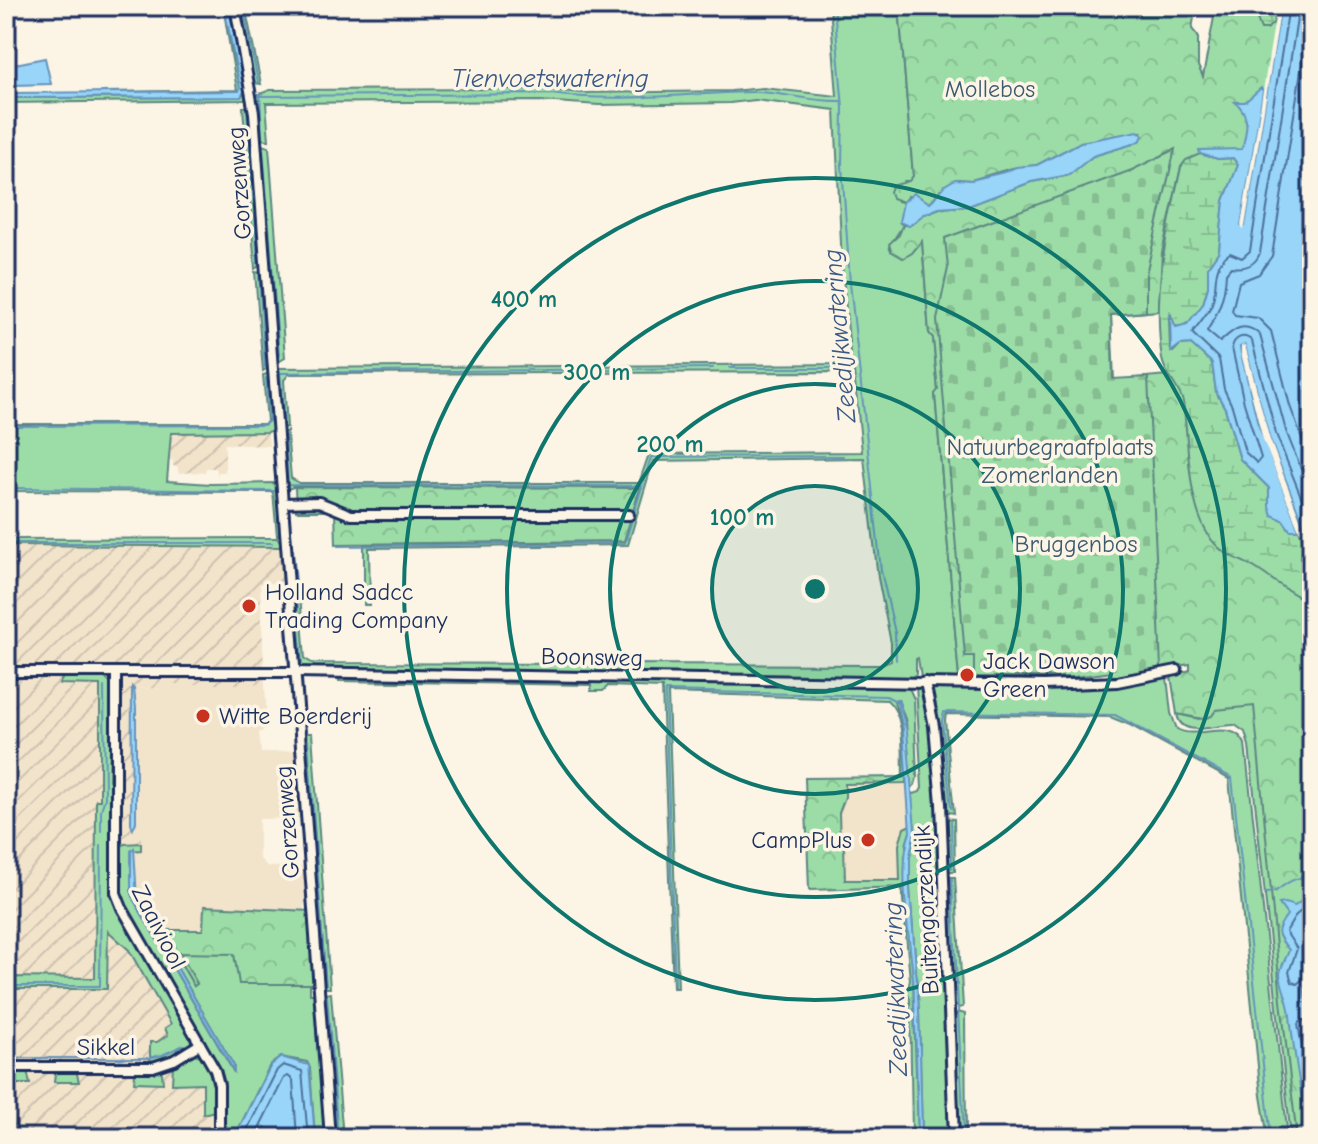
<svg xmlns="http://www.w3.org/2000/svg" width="1318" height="1144" viewBox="0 0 1318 1144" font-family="'Comic Neue',sans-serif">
<defs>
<pattern id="industrial-furrows" width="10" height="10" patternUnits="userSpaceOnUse" patternTransform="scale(2)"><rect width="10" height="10" fill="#f2e3cb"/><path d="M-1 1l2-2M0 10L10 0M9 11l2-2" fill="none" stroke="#cfc3b1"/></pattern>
<pattern id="forest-crowns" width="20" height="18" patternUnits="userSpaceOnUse" patternTransform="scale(2)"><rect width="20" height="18" fill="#9cdda7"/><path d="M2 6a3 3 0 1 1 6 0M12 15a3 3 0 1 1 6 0" fill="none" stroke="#86be92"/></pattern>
<pattern id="wetland-marsh" width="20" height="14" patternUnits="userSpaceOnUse" patternTransform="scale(2)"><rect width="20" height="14" fill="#9cdda7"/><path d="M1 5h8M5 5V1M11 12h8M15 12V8" fill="none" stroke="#86be92"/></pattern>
<pattern id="cemetery-stones" width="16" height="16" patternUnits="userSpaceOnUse" patternTransform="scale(2)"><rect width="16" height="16" fill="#9cdda7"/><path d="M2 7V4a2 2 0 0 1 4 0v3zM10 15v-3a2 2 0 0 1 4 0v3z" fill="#86be92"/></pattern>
</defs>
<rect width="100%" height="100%" fill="#fcf5e5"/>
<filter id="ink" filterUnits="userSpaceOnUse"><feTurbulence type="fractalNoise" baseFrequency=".0125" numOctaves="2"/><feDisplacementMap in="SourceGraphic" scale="16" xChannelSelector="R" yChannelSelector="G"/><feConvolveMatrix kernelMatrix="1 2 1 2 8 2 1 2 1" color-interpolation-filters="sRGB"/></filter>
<g filter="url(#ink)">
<g fill="#f2e3cb">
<polygon points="163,684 265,684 267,728 259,733 261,753 297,750 302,818 259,819 259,858 268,867 301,866 305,864 307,902 304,904 304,911 204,906 203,930 161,929 156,931 136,894 136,850 141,850 141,828 135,828 134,689 163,688"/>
<polygon points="906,777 910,832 907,887 809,890 805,778"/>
</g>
<g fill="url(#industrial-furrows)">
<polygon points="268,432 269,446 225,444 225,472 218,472 218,477 216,468 206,468 205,472 178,473 178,467 173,466 173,460 170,460 171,433"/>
<polygon points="6,545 283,547 285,582 260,584 265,684 164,684 163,688 134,689 135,827 141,828 141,850 136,851 136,894 156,931 161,929 224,1039 320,1138 6,1138 6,719 13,718 13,681 6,681"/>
</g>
<g fill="#9cdda7" stroke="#5c8682" stroke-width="2">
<polygon points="223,6 240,88 239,91 102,92 237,90"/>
<polygon points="229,6 233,6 247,97 244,100 6,103 6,98 241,97 245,90"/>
<polygon points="238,6 245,6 261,84 255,83 252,78"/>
<polygon points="830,6 899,6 913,176 909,181 904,181 897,201 903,202 900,223 903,225 889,247 891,251 922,240 929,333 933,338 938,391 935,394 959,678 921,678 918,658 916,659 916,674 909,679 303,668 300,666 293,595 300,593 305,659 312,663 881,665 891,661 891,643 878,578 864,458 653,461 628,545 369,548 370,605 364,605 364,544 623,541 640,488 293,487 285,490 281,434 287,431 291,478 299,483 639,483 649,454 862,452 854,372 289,374 284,380 287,427 282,428 276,368 851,364 842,266 835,110 755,100 730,103 599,105 540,101 266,103 269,140 261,139 258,135 255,96 270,90 539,89 583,93 731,91 763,88 837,96"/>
<polygon points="243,107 248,107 250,111 258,207 256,211 258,213 262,264 255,269"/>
<polygon points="262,145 269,147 285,358 280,361 276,360"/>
<polygon points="255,272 262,273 269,367 263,371"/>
<polygon points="267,374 270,376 274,429 268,432 171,433 167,481 211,484 275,483 278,485 281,534 277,536 273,492 6,491 6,424 265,424 267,421 263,375"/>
<polygon points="277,538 283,547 6,545 6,539"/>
<path d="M1312 662 1308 1138H1291L1249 746 1245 732 1235 725C1217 724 1181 740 1177 714L1199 719Z"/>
<path d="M64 676H103L112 685 109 780 112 784 113 898 192 1038C188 1054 170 1058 156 1063L150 1059V1042H157L168 1035 165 1028 171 1024 129 950 108 931 107 989H6V977L95 978 96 800H100V685L59 684Z"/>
<path d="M339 676 903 686 910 690 914 699 917 778 915 785 911 788 906 722 898 699 894 702 903 729 906 777H903C902 753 906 716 887 700L668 693 678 988H673L662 688 608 686 603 691H591V685L339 681Z"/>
<path d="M1167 677 1171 713 1177 729C1198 741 1233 717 1245 744L1288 1138H1268L1261 1096 1229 779 1130 725 1110 717 946 714 945 720 954 813 943 811 931 695 934 686H1112Z"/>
<path d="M916 686 920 687C939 713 938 842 940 879 943 948 948 1017 950 1086 943 1103 952 1120 952 1138H922L919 1011 910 889V856L915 830 911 795 920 792 922 788Z"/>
<polygon points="303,733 312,733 330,988 322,988"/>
<polygon points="944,818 954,819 955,871 948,871"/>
<polygon points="141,843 141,850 131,851 131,890 135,902 233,1071 234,1066 156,931 161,929 194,986 197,983 179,953 234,953 240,984 310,984 310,994 317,994 328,1138 315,1138 310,1068 307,1062 281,1057 270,1065 234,1138 222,1138 219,1069 124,904 119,889 120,848 124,844"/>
<polygon points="947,877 955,877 963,1007 958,1008 953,1003 945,882"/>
<polygon points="907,887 913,978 918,1138 912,1138 910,999 907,993 910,980 902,888"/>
<polygon points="331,993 343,1138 333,1138 323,994"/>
<polygon points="958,1012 965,1014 966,1138 956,1138 954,1018"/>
<path d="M192 1054C218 1056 215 1092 215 1111L203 1114V1083L172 1084 173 1065Z"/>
<polygon points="158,1069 162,1073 163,1083 134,1082 135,1073 140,1070"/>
<polygon points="6,1070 27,1070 30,1084 6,1084"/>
<polygon points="61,1070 76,1070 79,1082 54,1082 55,1073"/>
</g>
<g fill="url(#forest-crowns)" stroke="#5c8682" stroke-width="2" fill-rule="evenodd">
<path d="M899 6H1196L1192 29 1198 36V66L1203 77 1216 6H1283L1312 543V1138H1297L1281 1001 1254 706 1216 710 1212 716 1203 719 1177 714 1171 676 1190 670V664L1112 677 1111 672 1074 677 959 678 935 394 938 390 933 338 929 333 922 241 912 253 903 258 891 251 889 244 899 235 903 225H909L924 214 940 208 968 206 1031 182 1066 176 1093 156 1133 144 1141 132 1081 142 1037 165 1012 168 971 180 958 179 940 190 930 203 908 196 903 202 892 198 890 192 892 186 909 181 913 176ZM1181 167 1171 380 1167 375 1114 380 1111 315 1159 311 1162 253Z"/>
<polygon points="295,487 640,488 624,541 336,544 335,511 296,511"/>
<polygon points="906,777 906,783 845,784 845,797 839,813 840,845 844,845 845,880 900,880 899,845 904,828 910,825 910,832 906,845 907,887 809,890 805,778"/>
<polygon points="204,906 311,911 316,984 239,984 234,954 180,953 197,984 194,986 162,930 203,930"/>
</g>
<g fill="url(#wetland-marsh)" stroke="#5c8682" stroke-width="2">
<polygon points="1252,6 1277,6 1274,22 1267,29 1261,29"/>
<path d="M1200 154 1218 159 1233 158 1238 165 1224 201 1219 251 1208 267V287L1203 304 1192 320 1181 327 1175 326 1171 315 1169 318 1170 348 1173 352 1180 345 1191 344 1212 363 1216 392 1225 408 1240 459 1269 488C1268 523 1278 507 1289 529L1299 530C1312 554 1312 576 1312 603 1291 595 1274 580 1255 568 1243 560 1230 558 1219 548 1185 517 1190 444 1183 402 1179 386 1165 376 1162 359 1152 292 1167 231 1181 167L1186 160Z"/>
</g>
<polygon fill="url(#cemetery-stones)" stroke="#5c8682" stroke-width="2" points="1175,149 1146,274 1146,312 1111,315 1113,379 1148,377 1161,668 1112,677 1111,672 1074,677 974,677 974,656 965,656 937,320 948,268 945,238 1132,170"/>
<g fill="#98d5f9" stroke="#6693bb" stroke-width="2">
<polygon points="224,6 229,6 245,90 241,97 6,98 6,93 239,91 240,88"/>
<path d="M1281 6H1312V547L1269 437 1245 345 1240 347 1241 353 1258 424 1299 530H1290L1283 520 1272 515 1269 506V488L1240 459 1225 408 1216 392 1212 363 1191 344 1180 345 1171 352 1170 314 1176 327 1187 324 1203 304 1208 287V267L1219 251 1224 201 1238 165 1233 158 1218 159 1200 154 1199 150 1242 149C1247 130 1251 115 1235 102H1245L1261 88 1263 91 1241 225 1245 226Z"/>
<polygon points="45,58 51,84 14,85 10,65"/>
<polygon points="1138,131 1143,135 1141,140 1133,144 1093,156 1069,175 1031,182 968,206 939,208 924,214 909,226 899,222 903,202 914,193 930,203 945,185 955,179 971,180 1004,172 1016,167 1037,165 1081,142"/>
<polygon points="132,687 134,689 136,708 136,822 133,829 131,824"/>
<path d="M896 699H898L907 732 915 830 910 856V889L919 1011 922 1138H918C917 1085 916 1031 913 978 910 940 897 867 910 832L903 729Z"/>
<polygon points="134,848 137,899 234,1066 234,1071 135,902 131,890 131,851"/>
<path d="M1312 892V977L1310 984 1304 989 1312 1033V1138H1308C1302 1097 1294 1056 1290 1016 1289 1001 1281 987 1280 974 1280 967 1287 957 1289 950 1276 934 1274 932 1287 915L1279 904 1285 903 1295 906Z"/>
<polygon points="281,1057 309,1065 315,1138 234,1138 271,1065"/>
</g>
<g fill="#fcf5e5">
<polygon points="1277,6 1281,6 1245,226 1243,230 1241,225"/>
<polygon points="1245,345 1269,437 1312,551 1299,530 1263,440 1241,353 1241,346"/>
</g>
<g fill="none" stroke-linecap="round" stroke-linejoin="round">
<g stroke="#4d719c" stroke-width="2">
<path d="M1289 6 1250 251 1242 258 1230 253C1209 267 1220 285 1211 306 1206 316 1198 324 1192 333L1219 359 1224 389 1232 406 1245 452 1257 463 1261 458 1244 403 1232 348C1234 337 1244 333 1252 341L1276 434 1312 524"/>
<path d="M1299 6 1260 253C1255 266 1245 269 1231 267L1226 273C1225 296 1219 311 1207 331L1220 342C1232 331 1243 319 1260 335L1286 431 1312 497"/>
<polyline points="1311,6 1272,256 1259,274 1239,282 1232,311 1235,315 1258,318 1271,331 1290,406 1312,466"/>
<polyline points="1312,902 1296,915 1286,932 1297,949 1289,972 1292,982 1297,984 1305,977 1312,977"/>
<polyline points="1312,1022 1302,1020 1298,1024 1312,1104"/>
<polyline points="243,1138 277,1070 283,1065 302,1071 308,1138"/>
<polyline points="254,1138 284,1078 288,1076 293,1080 297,1138"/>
</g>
<g stroke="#6693bb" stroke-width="2">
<polyline points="243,6 258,82"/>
<polyline points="834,6 843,108 842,165 850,283 881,571 895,633 896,660"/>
<polyline points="260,93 262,137"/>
<path d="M258 96 551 94C618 103 688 93 755 92 783 92 810 102 841 101"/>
<polyline points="247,110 251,159"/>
<polyline points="263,149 279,356"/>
<polyline points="251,168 254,207"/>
<polyline points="255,214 258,265"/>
<polyline points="259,274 265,367"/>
<polyline points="730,368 849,368"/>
<polyline points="280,371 284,424"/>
<polyline points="280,373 713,368"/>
<polyline points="6,426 264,425 269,421 266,378"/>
<polyline points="285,435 288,485 642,486"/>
<polyline points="273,444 275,474"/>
<polyline points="6,488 276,491"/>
<polyline points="276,488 280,533"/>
<polyline points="6,543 272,543"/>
<polyline points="338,546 625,543 651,457 843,456"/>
<polyline points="293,549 296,583"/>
<polyline points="297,596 298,610"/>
<polyline points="298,617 302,663"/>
<polyline points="308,740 326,986"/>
<polyline points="951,808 942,721 944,712 1115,715 1232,778 1271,1138"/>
<polyline points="951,821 952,868"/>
<polyline points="101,831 101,810 105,798 104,687"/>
<polyline points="952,879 964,1138"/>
<path d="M1266 893C1282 893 1282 881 1300 878L1312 860"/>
<polyline points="6,986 100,986 101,846"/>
<polyline points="675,986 665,691 886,696 896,701"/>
<polyline points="327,995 338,1137"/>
<polyline points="314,1000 325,1138"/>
<polyline points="14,1058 148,1058 162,1055 184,1045"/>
</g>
<g stroke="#1b2f5e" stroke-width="14">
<g id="minor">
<polyline points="235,6 254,113 330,1138"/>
<polyline points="283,503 319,502 351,515 629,515"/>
<polyline points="6,672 296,672 1044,685 1117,682 1177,670"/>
<polyline points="116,672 116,893 122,908 215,1070 219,1085 219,1138"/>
<polyline points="925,682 934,726 941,803 954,1138"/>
<polyline points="6,1067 153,1067 174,1060 200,1044"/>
</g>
</g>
<use href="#minor" stroke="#fcf5e5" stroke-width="8"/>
</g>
</g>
<circle cx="815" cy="589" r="103" fill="#0f766e" fill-opacity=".12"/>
<g fill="none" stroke="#0f766e" stroke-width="4">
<circle cx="815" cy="589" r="103"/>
<circle cx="815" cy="589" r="205"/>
<circle cx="815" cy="589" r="308"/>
<circle cx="815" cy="589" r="411"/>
</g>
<g fill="#c8321e" stroke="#fcf5e5" stroke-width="3">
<circle cx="249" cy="606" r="8"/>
<circle cx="967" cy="675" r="8"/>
<circle cx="203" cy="716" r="8"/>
<circle cx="868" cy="840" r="8"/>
</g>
<g text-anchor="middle" stroke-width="7" stroke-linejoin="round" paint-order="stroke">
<g font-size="24" fill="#3b5a70" stroke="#fcf5e5">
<text x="990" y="97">Mollebos</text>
<text x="1050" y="455">Natuurbegraafplaats<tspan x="1050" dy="28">Zomerlanden</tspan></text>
<text x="1076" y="552">Bruggenbos</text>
</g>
<g font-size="24" fill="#1b2f5e" stroke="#fcf5e5">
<text transform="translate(239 183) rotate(-94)" y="8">Gorzenweg</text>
<text transform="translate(592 657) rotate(1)" y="8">Boonsweg</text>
<text transform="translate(287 822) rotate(-94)" y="8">Gorzenweg</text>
<text transform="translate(926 910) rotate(-93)" y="8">Buitengorzendijk</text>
<text transform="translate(159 927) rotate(63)" y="8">Zaaiviool</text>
<text x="106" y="1055">Sikkel</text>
</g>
<g font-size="24" fill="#1b2f5e" stroke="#fcf5e5" text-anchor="start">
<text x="265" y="600">Holland Sadcc<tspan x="265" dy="28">Trading Company</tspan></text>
<text x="983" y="669">Jack Dawson<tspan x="983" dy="28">Green</tspan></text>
<text x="219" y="724">Witte Boerderij</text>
<text x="852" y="848" text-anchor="end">CampPlus</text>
</g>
<g font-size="26" font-style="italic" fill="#3a5885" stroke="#fcf5e5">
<text x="550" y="87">Tienvoetswatering</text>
<text transform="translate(839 336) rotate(-95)" y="9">Zeedijkwatering</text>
<text transform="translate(895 989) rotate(-92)" y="9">Zeedijkwatering</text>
</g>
</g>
<circle cx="815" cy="589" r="12" fill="#0f766e" stroke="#fcf5e5" stroke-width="4"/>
<g font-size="24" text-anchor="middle" font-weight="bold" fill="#0f766e" stroke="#fcf5e5" stroke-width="7" stroke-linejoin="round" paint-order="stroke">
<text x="524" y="307">400 m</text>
<text x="597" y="380">300 m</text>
<text x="670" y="452">200 m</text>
<text x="742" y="525">100 m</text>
</g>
<rect width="1318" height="1144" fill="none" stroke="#fcf5e5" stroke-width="32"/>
<rect x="16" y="16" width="1286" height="1112" fill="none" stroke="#1b2f5e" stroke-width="3" filter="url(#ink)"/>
</svg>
